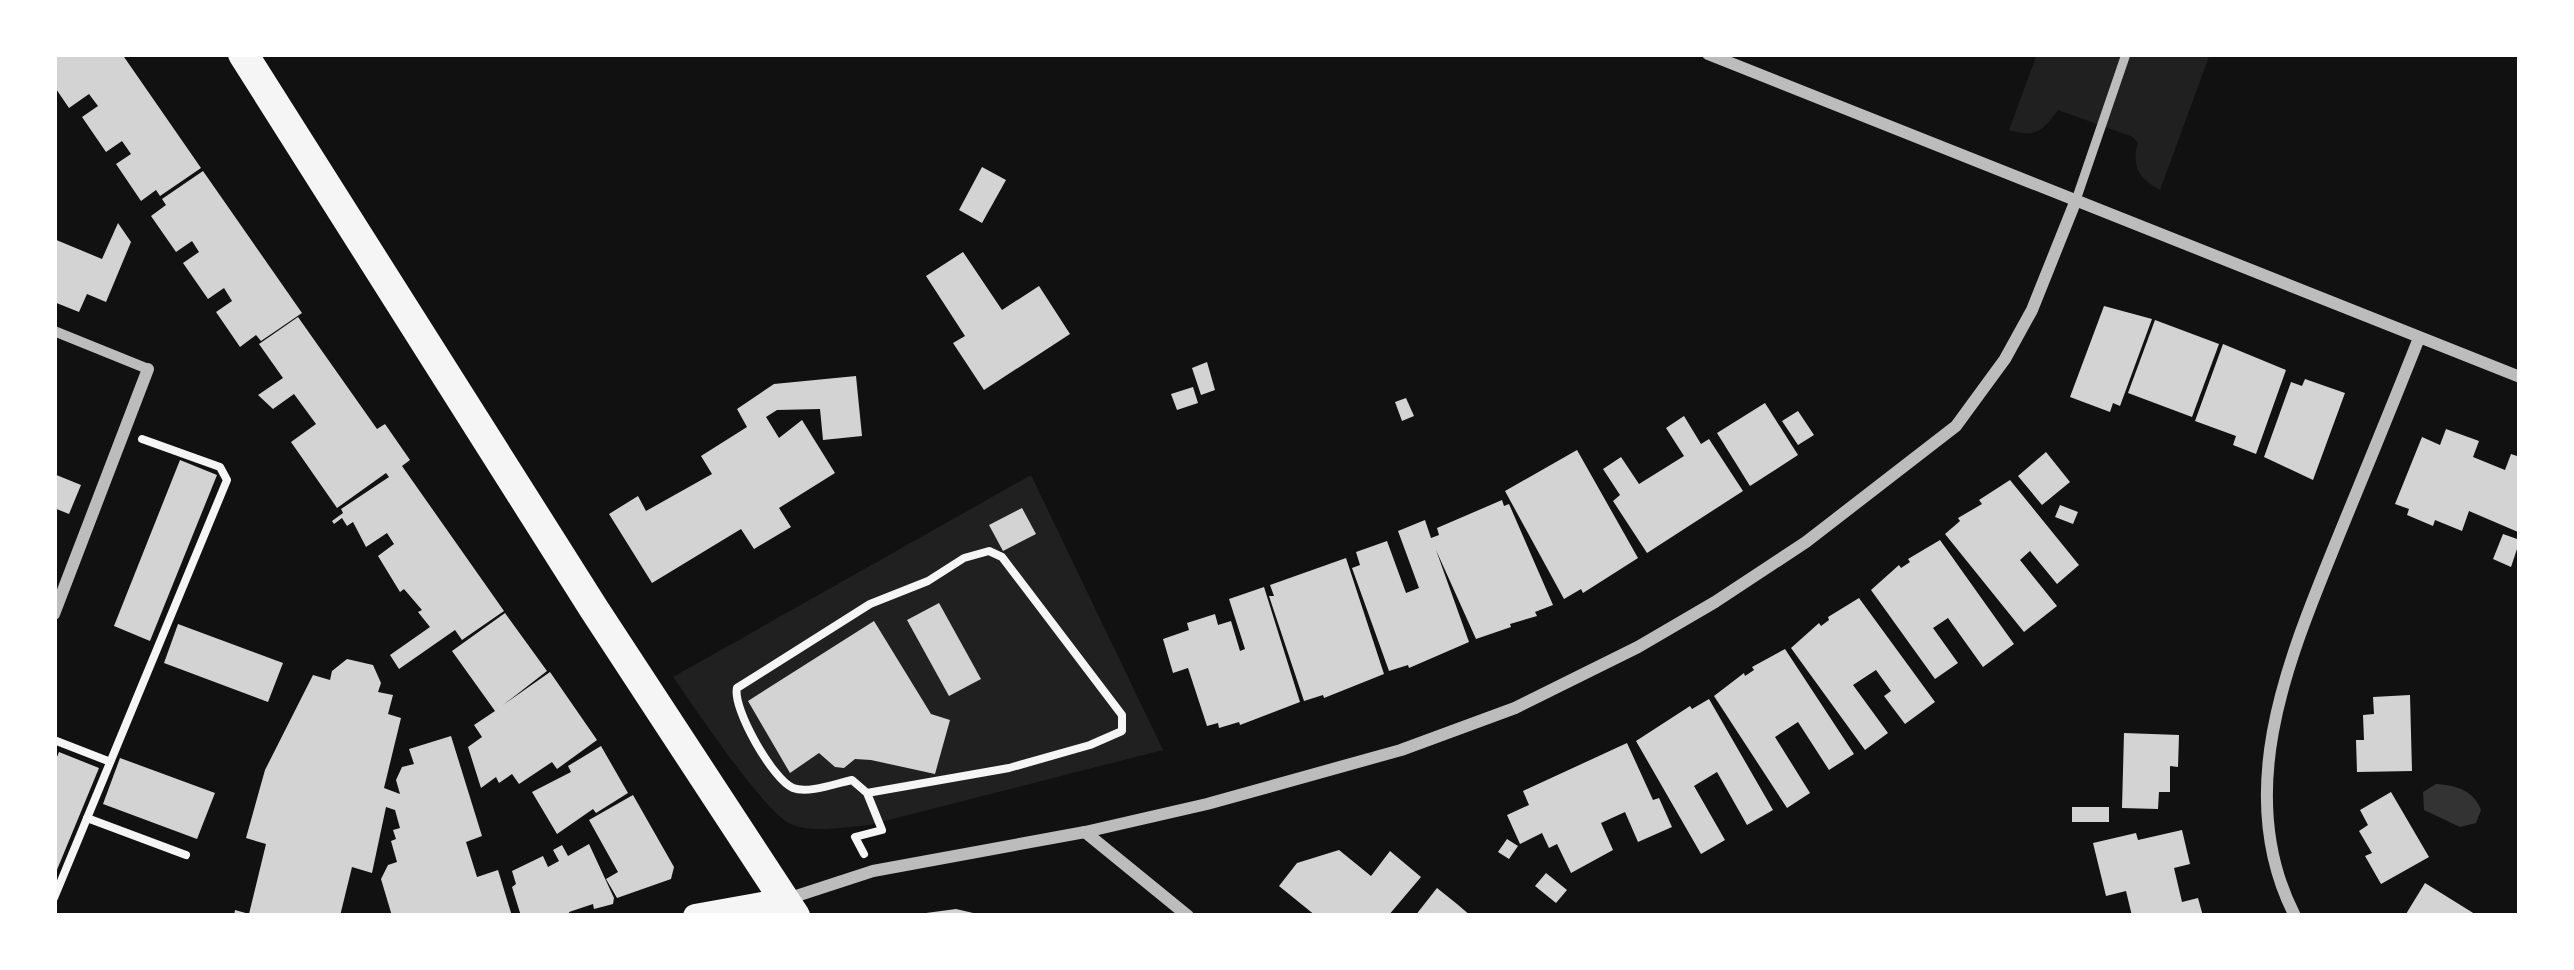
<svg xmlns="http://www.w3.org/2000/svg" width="2574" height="970" viewBox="0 0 2574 970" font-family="Raleway,sans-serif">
<rect width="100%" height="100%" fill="#111"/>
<g fill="#202020">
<path d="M2037 54H2210L2160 190C2139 179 2131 166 2138 143L2133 137 2058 110C2043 131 2035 138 2009 130Z"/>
<path d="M1031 475 1163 750 869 825C845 827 816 833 793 825 765 815 694 706 673 677Z"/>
</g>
<path fill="#333" d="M2436 784C2456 785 2474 791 2481 810L2476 823 2460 827 2424 810 2423 792Z"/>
<g fill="#d3d3d3">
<polygon points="61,54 122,54 201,168 160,196 156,190 141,201 116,164 131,154 122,141 106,152 82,117 98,106 89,94 69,108 54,86 54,59"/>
<polygon points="982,167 1006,180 982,223 959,210"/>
<polygon points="203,171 302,313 261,341 256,335 240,347 216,312 232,301 224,288 208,299 183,263 199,252 192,241 176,252 151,216 166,205 162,199"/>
<polygon points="118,223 131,242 106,302 87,294 79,312 54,302 54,239 102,259"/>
<polygon points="963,252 1002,310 1039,286 1070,334 984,390 953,343 965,336 926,276"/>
<polygon points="2104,306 2152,319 2120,406 2113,403 2110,412 2070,397"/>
<polygon points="298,317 377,429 385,424 410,460 402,466 504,611 462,640 455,630 399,669 390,655 430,627 418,612 422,610 404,589 400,592 378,556 394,544 387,533 366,547 353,522 347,526 342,518 334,524 332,521 343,513 341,509 389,477 386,473 337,508 291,442 316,424 294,394 273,409 258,395 283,378 259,344"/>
<polygon points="2155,320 2219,344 2192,417 2128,393"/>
<polygon points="2223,344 2286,370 2256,454 2233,445 2236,436 2195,421"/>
<polygon points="1207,362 1215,390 1201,395 1192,368"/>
<polygon points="856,376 862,436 823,440 820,409 777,410 766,417 779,438 802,420 835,473 779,508 791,527 754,549 741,529 652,583 609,514 638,496 646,511 712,474 701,456 747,427 737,409 774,384"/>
<polygon points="2305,379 2345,393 2313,480 2264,457 2291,382 2302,386"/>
<polygon points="1193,387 1198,403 1177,410 1171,394"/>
<polygon points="1406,398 1414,416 1402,421 1395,402"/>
<polygon points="1765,403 1798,455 1750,486 1717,433"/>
<polygon points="1798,411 1814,435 1798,445 1782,421"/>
<polygon points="1684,416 1701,444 1709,439 1743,491 1647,553 1613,501 1620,495 1603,469 1621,457 1639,484 1684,456 1666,428"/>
<polygon points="2446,429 2479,441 2473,457 2505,470 2511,454 2520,457 2518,532 2469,511 2462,531 2435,520 2433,526 2407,515 2409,509 2395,504 2422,437 2440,445"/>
<polygon points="1577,450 1638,558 1583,593 1581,589 1564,599 1505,491"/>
<polygon points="2046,452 2070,482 2042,505 2018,476"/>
<polygon points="180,460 217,475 150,641 114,626"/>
<polygon points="54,474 81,485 69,514 54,508"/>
<polygon points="2010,480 2079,565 2057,584 2030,551 2020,560 2057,606 2024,632 1945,534 1960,521 1958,518 1982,504 1979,500"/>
<polygon points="1502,500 1504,506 1509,504 1553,605 1535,612 1537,616 1510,624 1511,627 1476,639 1436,550 1469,642 1409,668 1408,665 1389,671 1352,568 1360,565 1356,552 1387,541 1406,593 1419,588 1398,531 1425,520 1431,538 1439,535 1437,528"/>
<polygon points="2060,505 2078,512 2073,524 2055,517"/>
<polygon points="1022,508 1036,534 1003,551 989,525"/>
<polygon points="2503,534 2520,540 2511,567 2493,559"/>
<polygon points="1940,540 2014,644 1983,667 1948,618 1933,628 1958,663 1935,679 1871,590 1899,565 1901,568 1910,562 1908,559"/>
<polygon points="1346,558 1384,674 1324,698 1323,695 1304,701 1269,596 1274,596 1270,585"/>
<polygon points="1264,587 1300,702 1240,725 1239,722 1219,728 1218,723 1207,726 1188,668 1173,673 1163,639 1189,630 1187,623 1215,614 1218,625 1231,621 1240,651 1245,649 1229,599"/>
<polygon points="1859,598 1935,702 1905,724 1884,696 1891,691 1876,670 1853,685 1888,733 1865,750 1791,648 1819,623 1821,626 1829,620 1828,617"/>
<polygon points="939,603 981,679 949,696 907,620"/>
<polygon points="505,613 547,671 503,705 550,672 597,740 557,769 552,762 519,784 512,774 499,783 496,777 481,788 468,747 482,737 474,725 495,711 452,651"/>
<polygon points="874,621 931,714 950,720 935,774 871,760 855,759 844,768 835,767 819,753 790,773 748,701"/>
<polygon points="178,624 283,663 268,702 164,663"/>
<polygon points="1785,649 1854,754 1829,770 1798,722 1775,737 1810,793 1787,808 1714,696 1744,673 1745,676 1754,670 1752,667"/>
<polygon points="347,659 373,665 381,683 378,692 393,695 388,714 401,718 384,788 400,794 396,780 402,767 414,764 409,749 451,736 482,836 466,842 477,877 498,870 512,916 392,916 381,879 388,865 397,862 391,841 396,839 393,830 400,828 395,810 386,807 372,873 352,867 340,916 234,916 235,910 249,914 266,844 246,838 265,770 313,675 330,680 332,671"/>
<polygon points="2410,695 2412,771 2357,772 2356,740 2364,740 2363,715 2374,714 2373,697"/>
<polygon points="1709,699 1773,810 1747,825 1717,772 1694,786 1725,840 1701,854 1636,741 1690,706 1692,709"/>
<polygon points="2124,733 2179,735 2178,767 2170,766 2170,792 2159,792 2158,809 2122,808"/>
<polygon points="1627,743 1653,800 1659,798 1672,827 1638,842 1625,812 1601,823 1613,850 1571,873 1557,844 1549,848 1542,833 1520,844 1507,815 1529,805 1523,791"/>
<polygon points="601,746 628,793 596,813 593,809 557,834 532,792 571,772 568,766"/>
<polygon points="59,752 99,768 54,877 54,764"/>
<polygon points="120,758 215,793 197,839 103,804"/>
<polygon points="2391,792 2429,857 2381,884 2365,856 2372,853 2359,831 2368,825 2360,810"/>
<polygon points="633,795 674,867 671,879 617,898 606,879 618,872 589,820"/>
<rect x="2072" y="807" width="37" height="15"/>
<polygon points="2182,830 2190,864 2174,868 2182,902 2198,898 2203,916 2132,916 2126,891 2106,896 2093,843 2136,833 2138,840"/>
<polygon points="1507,839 1518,846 1509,859 1498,852"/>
<polygon points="589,844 614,898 613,904 594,909 593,904 569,912 570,916 521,916 512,887 516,884 512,871 543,856 548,867 559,861 553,850 562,845 568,856"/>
<polygon points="1339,850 1371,876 1390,851 1421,877 1388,916 1316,916 1279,886 1297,863"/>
<polygon points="1546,873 1567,890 1556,903 1535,886"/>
<polygon points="2425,883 2478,916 2409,916 2406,914"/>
<polygon points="1437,888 1457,904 1471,916 1415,916"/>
<polygon points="956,909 986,916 927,916 926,913"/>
</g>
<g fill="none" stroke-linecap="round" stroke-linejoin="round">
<g stroke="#f5f5f5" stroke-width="8">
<polyline points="54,740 108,761"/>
<polyline points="87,818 186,855"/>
<path d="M864 854 855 837 882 830 867 793 1009 768 1090 745 1122 731V715L1002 557 989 551 964 558 928 581 870 604 737 688C732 708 773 780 793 788 808 794 837 783 852 780L867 793"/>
<polyline points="54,898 227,480 220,467 142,439"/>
</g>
<polyline stroke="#bcbcbc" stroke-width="9" points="2076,200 2126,54"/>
<polyline stroke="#bcbcbc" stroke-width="10" points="54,331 148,369"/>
<g stroke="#bcbcbc" stroke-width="12">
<polyline points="1708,54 2520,377"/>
<polyline points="54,614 148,369"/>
<polyline points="1085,832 1188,916"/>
<polyline points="784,900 873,871 1085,832 1207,804 1401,750 1515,708 1638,647 1715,602 1806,542 1956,426 2005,359 2032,310 2076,200"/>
<path d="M2295 916C2230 790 2291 654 2339 535 2366 469 2393 404 2419 338"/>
</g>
<polyline stroke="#f5f5f5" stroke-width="24" points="695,916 784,900"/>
<polyline stroke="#f5f5f5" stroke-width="30" points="243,54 594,609 795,916"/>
</g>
<rect width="2574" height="970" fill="none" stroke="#ffffff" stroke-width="114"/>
</svg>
